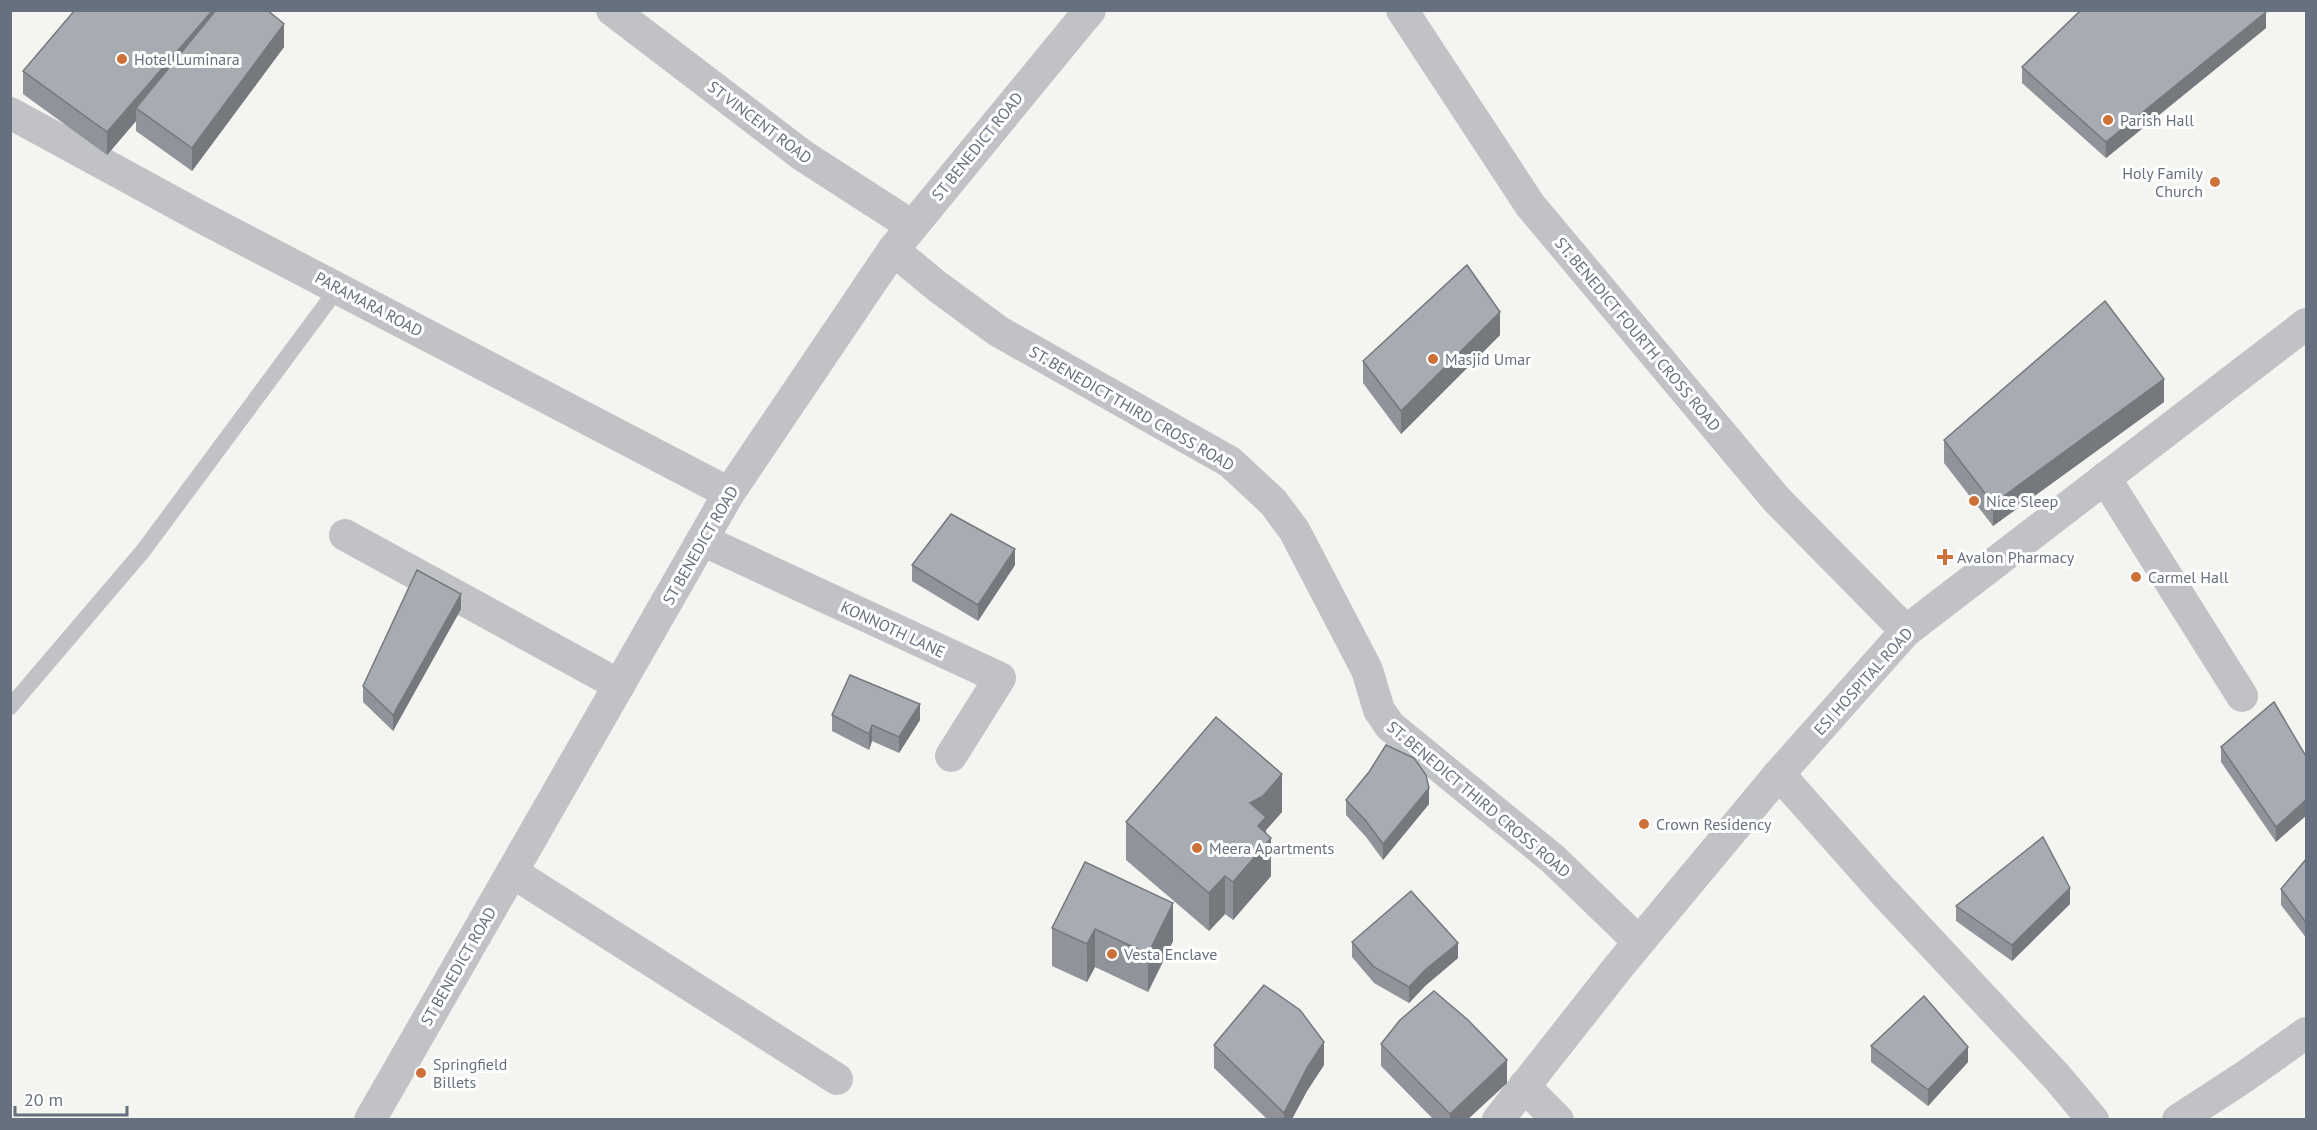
<svg xmlns="http://www.w3.org/2000/svg" width="2317" height="1130" viewBox="0 0 2317 1130" font-family="'PT Sans',sans-serif">
<rect width="100%" height="100%" fill="#f4f4f1"/>
<g fill="none" stroke-linecap="round" stroke-linejoin="round">
<polyline stroke="#c0c2c5" stroke-width="16" points="10,707 143,551 338,288"/>
<g stroke="#c0c2c5" stroke-width="32">
<polyline points="612,10 802,155 912,226"/>
<polyline points="1402,10 1530,205 1777,500 1906,631"/>
<polyline points="10,113 199,216 729,493"/>
<polyline points="893,250 938,287 998,331 1230,462 1273,502 1294,530 1367,670 1379,710 1390,726 1553,859 1639,942"/>
<polyline points="2105,478 2242,696"/>
<polyline points="345,535 619,685"/>
<polyline points="702,540 1000,678 951,756"/>
<polyline points="1779,774 1881,889 2057,1077 2093,1120"/>
<polyline points="512,872 837,1079"/>
<polyline points="1524,1086 1558,1120"/>
<polyline points="370,1120 729,493 893,250 1090,10"/>
<polyline points="1498,1120 1620,965 1779,774 1906,631 2306,324"/>
<polyline points="2178,1120 2244,1077 2306,1033"/>
</g>
</g>
<g fill="#909399">
<polygon points="2266,28 2106,158 2022,83 2022,67"/>
<polygon points="284,47 192,171 136,131 136,121 107,155 23,94 23,71"/>
<polygon points="1500,335 1401,434 1363,383 1363,361"/>
<polygon points="2164,402 1993,526 1944,463 1944,440"/>
<polygon points="912,565 1015,565 978,621 912,581"/>
<polygon points="461,609 393,731 363,702 363,686"/>
<polygon points="832,715 920,720 899,753 872,741 869,750 832,731"/>
<polygon points="2221,747 2307,758 2276,842 2221,762"/>
<polygon points="1346,800 1429,804 1383,860 1366,837 1346,815"/>
<polygon points="1282,812 1266,830 1271,876 1233,920 1225,914 1209,931 1126,860 1126,822"/>
<polygon points="2307,858 2307,939 2281,905 2281,889"/>
<polygon points="1085,862 1173,941 1148,992 1095,967 1087,982 1052,966 1052,928"/>
<polygon points="2070,904 2012,961 1956,921 1956,906"/>
<polygon points="1352,942 1458,958 1425,986 1409,1003 1374,983 1352,957"/>
<polygon points="1381,1044 1507,1083 1468,1119 1433,1119 1381,1066"/>
<polygon points="1214,1045 1324,1065 1307,1091 1292,1119 1267,1119 1214,1068"/>
<polygon points="1871,1046 1968,1062 1928,1106 1871,1062"/>
</g>
<g fill="#75787d">
<polygon points="213,10 221,10 136,108 136,121 107,155 107,132"/>
<polygon points="2266,12 2266,28 2106,158 2106,142"/>
<polygon points="284,24 284,47 192,171 192,148"/>
<polygon points="1500,312 1500,335 1401,434 1401,411"/>
<polygon points="2164,379 2164,402 1993,526 1993,504"/>
<polygon points="1015,549 1015,565 978,621 978,605"/>
<polygon points="461,594 461,609 393,731 393,715"/>
<polygon points="920,704 920,720 899,753 899,737"/>
<polygon points="872,725 872,741 869,750 869,734"/>
<polygon points="1282,774 1282,812 1266,830 1266,844 1271,838 1271,876 1233,920 1233,882 1250,803"/>
<polygon points="1429,788 1429,804 1383,860 1383,844"/>
<polygon points="2307,799 2307,815 2276,842 2276,827"/>
<polygon points="1225,876 1225,914 1209,931 1209,893"/>
<polygon points="2070,888 2070,904 2012,961 2012,945"/>
<polygon points="1173,903 1173,941 1148,992 1148,954"/>
<polygon points="1095,929 1095,967 1087,982 1087,944"/>
<polygon points="1458,943 1458,958 1425,986 1409,1003 1409,987 1425,970"/>
<polygon points="1324,1042 1324,1065 1307,1091 1292,1119 1284,1119 1284,1113 1307,1068"/>
<polygon points="1968,1047 1968,1062 1928,1106 1928,1090"/>
<polygon points="1507,1060 1507,1083 1468,1119 1450,1119 1450,1114"/>
</g>
<g fill="#a7abb2" stroke="#75787d" stroke-width="1.5">
<polygon points="75,10 213,10 107,132 23,71"/>
<polygon points="216,10 267,10 284,24 192,148 136,108"/>
<polygon points="2081,10 2264,10 2266,12 2106,142 2022,67"/>
<polygon points="1467,265 1500,312 1401,411 1363,361"/>
<polygon points="2105,301 2164,379 1993,504 1944,440"/>
<polygon points="951,514 1015,549 978,605 912,565"/>
<polygon points="417,570 461,594 393,715 363,686"/>
<polygon points="850,675 920,704 899,737 872,725 869,734 832,715"/>
<polygon points="2274,702 2307,758 2307,799 2276,827 2221,747"/>
<polygon points="1216,717 1282,774 1263,796 1250,803 1266,817 1258,826 1271,838 1233,882 1225,876 1209,893 1126,822"/>
<polygon points="1386,745 1414,758 1426,775 1429,788 1383,844 1366,821 1346,800 1369,772"/>
<polygon points="2043,837 2070,888 2012,945 1956,906"/>
<polygon points="2307,858 2307,924 2281,889"/>
<polygon points="1085,862 1173,903 1148,954 1095,929 1087,944 1052,928"/>
<polygon points="1411,891 1458,943 1425,970 1409,987 1374,967 1352,942"/>
<polygon points="1264,985 1300,1010 1324,1042 1307,1068 1284,1113 1214,1045"/>
<polygon points="1434,991 1468,1020 1507,1060 1450,1114 1381,1044 1400,1020"/>
<polygon points="1924,996 1968,1047 1928,1090 1871,1046"/>
</g>
<g fill="#cd7138" stroke="#fff" stroke-width="2">
<circle cx="122" cy="59" r="6"/>
<circle cx="2108" cy="120" r="6"/>
<circle cx="2215" cy="182" r="6"/>
<circle cx="1433" cy="359" r="6"/>
<circle cx="1974" cy="501" r="6"/>
<path d="M1942 548h6v6h6v6h-6v6h-6v-6h-6v-6h6z"/>
<circle cx="2136" cy="577" r="6"/>
<circle cx="1644" cy="824" r="6"/>
<circle cx="1197" cy="848" r="6"/>
<circle cx="1112" cy="954" r="6"/>
<circle cx="421" cy="1073" r="6"/>
</g>
<g text-anchor="middle" stroke-width="6" stroke-linejoin="round" paint-order="stroke">
<g font-size="16" fill="#67707e" stroke="#fff" text-anchor="start">
<text x="134" y="65">Hotel Luminara</text>
<text x="2120" y="126">Parish Hall</text>
<text x="2203" y="179" text-anchor="end">Holy Family<tspan x="2203" dy="18">Church</tspan></text>
<text x="1445" y="365">Masjid Umar</text>
<text x="1986" y="507">Nice Sleep</text>
<text x="1957" y="563">Avalon Pharmacy</text>
<text x="2148" y="583">Carmel Hall</text>
<text x="1656" y="830">Crown Residency</text>
<text x="1209" y="854">Meera Apartments</text>
<text x="1124" y="960">Vesta Enclave</text>
<text x="433" y="1070">Springfield<tspan x="433" dy="18">Billets</tspan></text>
</g>
<g font-size="16" fill="#67707e" stroke="#fff">
<text transform="translate(760 122) rotate(37)" y="6">ST VINCENT ROAD</text>
<text transform="translate(977 146) rotate(-51)" y="6">ST BENEDICT ROAD</text>
<text transform="translate(369 304) rotate(28)" y="6">PARAMARA ROAD</text>
<text transform="translate(1638 334) rotate(50)" y="6">ST. BENEDICT FOURTH CROSS ROAD</text>
<text transform="translate(1132 408) rotate(30)" y="6">ST. BENEDICT THIRD CROSS ROAD</text>
<text transform="translate(700 545) rotate(-60)" y="6">ST BENEDICT ROAD</text>
<text transform="translate(893 629) rotate(25)" y="6">KONNOTH LANE</text>
<text transform="translate(1863 681) rotate(-48)" y="6">ESI HOSPITAL ROAD</text>
<text transform="translate(1479 799) rotate(40)" y="6">ST. BENEDICT THIRD CROSS ROAD</text>
<text transform="translate(458 966) rotate(-60)" y="6">ST BENEDICT ROAD</text>
</g>
</g>
<rect width="2317" height="1130" fill="none" stroke="#67707e" stroke-width="24"/>
<path d="M15 1106v9h112v-9" fill="none" stroke="#67707e" stroke-width="3"/>
<text x="24" y="1106" font-size="18" fill="#67707e" stroke="#ffffff" stroke-width="4.5" paint-order="stroke">20 m</text>
</svg>
